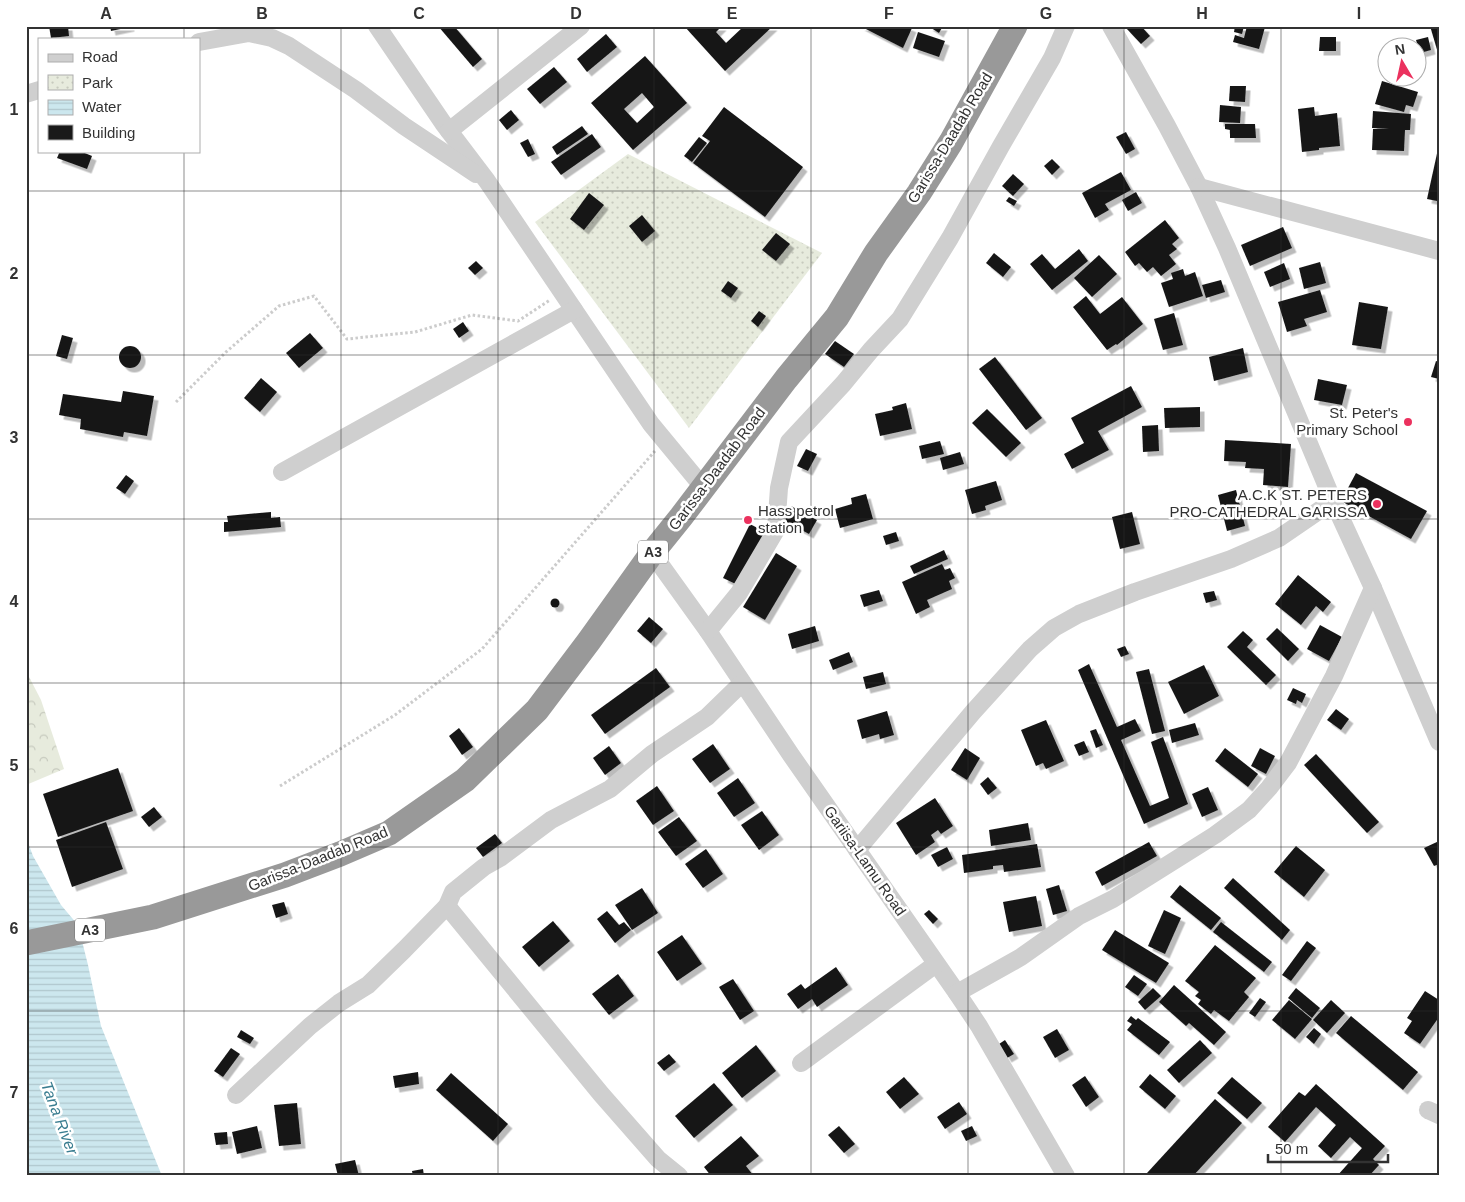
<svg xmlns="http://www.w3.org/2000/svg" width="1465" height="1202" viewBox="0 0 1465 1202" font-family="Helvetica,sans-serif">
<defs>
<pattern id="forest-crowns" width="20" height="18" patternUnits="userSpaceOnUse" patternTransform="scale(1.25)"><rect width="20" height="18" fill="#e7ebdd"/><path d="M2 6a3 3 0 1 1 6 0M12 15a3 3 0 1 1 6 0" fill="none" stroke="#c7cabe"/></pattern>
<pattern id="park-dots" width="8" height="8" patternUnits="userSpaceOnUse" patternTransform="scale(1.25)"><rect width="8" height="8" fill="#e7ebdd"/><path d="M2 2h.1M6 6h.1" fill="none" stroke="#c7cabe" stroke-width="1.8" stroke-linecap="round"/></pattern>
<pattern id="water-rules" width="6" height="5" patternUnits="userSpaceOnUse" patternTransform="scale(1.25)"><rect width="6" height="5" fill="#cce7ee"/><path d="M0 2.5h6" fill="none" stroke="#b0c7cd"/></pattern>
<filter id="shadow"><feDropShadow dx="4.5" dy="4.5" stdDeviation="0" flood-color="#0004"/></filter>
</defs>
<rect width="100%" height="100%" fill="#fff"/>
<polygon fill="url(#forest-crowns)" points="26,671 41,700 64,769 26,785"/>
<polygon fill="url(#park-dots)" points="628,154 822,253 689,428 535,222"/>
<polygon fill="url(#water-rules)" points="26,837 33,856 61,905 78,925 88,965 101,1026 162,1176 26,1176"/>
<g fill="#191919" fill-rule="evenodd" filter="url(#shadow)">
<polygon points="49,26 68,26 69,36 51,38"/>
<polygon points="110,26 130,26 130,27 111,31"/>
<polygon points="438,26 454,26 482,59 473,67"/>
<polygon points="686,26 722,26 716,32 726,43 744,26 773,26 725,71 685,27"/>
<polygon points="860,26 908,26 912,28 903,48"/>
<polygon points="928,26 943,26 939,33"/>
<polygon points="1128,26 1141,26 1150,36 1141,44 1126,28"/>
<polygon points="1235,26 1244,26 1242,34 1234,32"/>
<polygon points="1247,26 1265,27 1259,49 1233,42 1235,35 1244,38"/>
<polygon points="1430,26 1439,26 1439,53 1438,53"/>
<polygon points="918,32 945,41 939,57 913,48"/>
<polygon points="606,34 617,47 587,72 577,59"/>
<polygon points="1320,37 1336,37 1336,51 1319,51"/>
<polygon points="1428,37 1431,50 1420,53 1416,40"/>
<path d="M645 56 687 103 633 150 591 103ZM642 93 654 107 637 123 624 109Z"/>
<polygon points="554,67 567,82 540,104 527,89"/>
<polygon points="1382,81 1418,92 1413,107 1406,105 1404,112 1375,104"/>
<polygon points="1230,86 1246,86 1245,102 1229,101"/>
<polygon points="1220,105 1241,107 1240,123 1219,122"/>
<polygon points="724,107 803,167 765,217 693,163 710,141 702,136"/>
<polygon points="1314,107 1315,116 1337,113 1340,146 1319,148 1319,150 1302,152 1298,109"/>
<polygon points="511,110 519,120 507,130 499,120"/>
<polygon points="1373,111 1411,114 1410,130 1405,130 1404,151 1372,150 1373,129 1389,129 1372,128"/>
<polygon points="1225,124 1255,124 1256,138 1230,138 1230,130 1225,129"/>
<polygon points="582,126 588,134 557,155 552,147"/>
<polygon points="1126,132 1135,149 1126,154 1116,137"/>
<polygon points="592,134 601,147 561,175 551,162"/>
<polygon points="699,137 707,143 692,162 684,156"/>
<polygon points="528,139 535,154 528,157 520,143"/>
<polygon points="1438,149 1439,194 1437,201 1427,199"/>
<polygon points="60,151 80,151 92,156 87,169 57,158"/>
<polygon points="1052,159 1060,167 1052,175 1044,166"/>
<polygon points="1121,172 1131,190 1105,204 1109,210 1095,218 1082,193"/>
<polygon points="1013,174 1024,184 1013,196 1002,186"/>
<polygon points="1136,192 1142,203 1128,211 1122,200"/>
<polygon points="589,193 604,205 584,230 570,219"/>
<polygon points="1009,197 1017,201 1014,206 1006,201"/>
<polygon points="642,215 655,231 642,242 629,226"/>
<polygon points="1165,220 1179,238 1172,244 1177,249 1169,255 1176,264 1161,276 1153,267 1147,272 1139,263 1135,266 1125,252"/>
<polygon points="1283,227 1292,248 1250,266 1241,245"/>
<polygon points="776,233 790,244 776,261 762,250"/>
<polygon points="1079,249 1088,261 1052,290 1030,264 1042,254 1055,269"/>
<polygon points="994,253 1011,267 1003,277 986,263"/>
<polygon points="1099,255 1117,274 1092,297 1074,278"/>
<polygon points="476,261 483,268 475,275 468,268"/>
<polygon points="1320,262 1326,283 1304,289 1299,268"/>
<polygon points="1284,263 1290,279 1270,287 1264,272"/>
<polygon points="1183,269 1185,276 1195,272 1203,296 1169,307 1161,283 1173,279 1171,273"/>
<polygon points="1221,280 1225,292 1206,298 1202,285"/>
<polygon points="728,281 738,288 731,298 721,291"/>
<polygon points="1320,290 1327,312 1304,319 1307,326 1287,332 1278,302"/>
<polygon points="1086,296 1100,314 1122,297 1143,324 1117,345 1116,344 1107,350 1073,307"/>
<polygon points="1359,302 1388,307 1381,349 1352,345"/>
<polygon points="759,311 766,316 758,327 751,321"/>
<polygon points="1174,313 1183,345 1163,350 1154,319"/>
<polygon points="463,322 469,331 459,338 453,329"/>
<polygon points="310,333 323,348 299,368 286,353"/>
<polygon points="62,335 73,338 67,359 56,356"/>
<polygon points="835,341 854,354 844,367 825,354"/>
<circle cx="130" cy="357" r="11"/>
<polygon points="1243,348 1248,372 1214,381 1209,357"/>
<polygon points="995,357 1042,418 1026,430 979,369"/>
<polygon points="1436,361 1439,362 1439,379 1431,377"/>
<polygon points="261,378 277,392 260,412 244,398"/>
<polygon points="1318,379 1347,385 1342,405 1314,400"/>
<polygon points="1131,386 1142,407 1098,431 1109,450 1072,469 1064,454 1084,443 1071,418"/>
<polygon points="123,391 154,396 147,436 124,432 123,437 80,429 81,419 59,415 63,394 121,402"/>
<polygon points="906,403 912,429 880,436 875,414 893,410 892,407"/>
<polygon points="1200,407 1200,427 1165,428 1164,408"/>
<polygon points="987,409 1021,443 1006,457 972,423"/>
<polygon points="1158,425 1159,451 1143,452 1142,426"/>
<polygon points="1225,440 1291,444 1288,487 1263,485 1264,469 1245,468 1246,462 1224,461"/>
<polygon points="940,441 944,454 922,459 919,446"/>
<polygon points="806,449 817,454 808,471 797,466"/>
<polygon points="960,452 964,464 943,470 940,458"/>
<polygon points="1356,473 1427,511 1411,539 1341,501"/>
<polygon points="126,475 134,481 125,494 116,488"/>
<polygon points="996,481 1002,500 985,506 986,510 972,514 965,490"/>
<polygon points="1236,490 1245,526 1227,531 1218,495"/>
<polygon points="866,494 873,519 840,528 835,509 852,504 851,498"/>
<polygon points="791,506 817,520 809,534 783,520"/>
<polygon points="271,512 271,518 280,517 281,527 224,532 224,522 228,522 227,516"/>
<polygon points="1132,512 1140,544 1120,549 1112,517"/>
<polygon points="750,524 767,533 740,586 723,578"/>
<polygon points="896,532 899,541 886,545 883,536"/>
<polygon points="944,550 948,559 914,574 910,566"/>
<polygon points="776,553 797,566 765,620 743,607"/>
<polygon points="942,564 945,570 950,568 955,578 949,581 952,589 927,600 930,607 916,614 902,582"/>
<polygon points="1298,575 1331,602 1323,612 1316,606 1301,625 1275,604"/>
<polygon points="879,590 883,601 864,607 860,595"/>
<polygon points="1214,591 1217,600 1206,603 1203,593"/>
<circle cx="555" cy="603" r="4.5"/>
<polygon points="649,617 663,629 651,643 637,631"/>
<polygon points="1320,625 1342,637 1329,661 1307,649"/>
<polygon points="815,626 819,641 792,649 788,634"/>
<polygon points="1277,628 1299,649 1288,661 1266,639"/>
<polygon points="1243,631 1253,640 1247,647 1276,675 1266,685 1227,647"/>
<polygon points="1125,646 1129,654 1121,657 1117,649"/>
<polygon points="849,652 853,662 833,670 829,660"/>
<polygon points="1089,664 1117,727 1135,719 1141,731 1121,740 1150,806 1169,798 1151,742 1163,737 1188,804 1144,824 1078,670"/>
<polygon points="1204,665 1219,696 1184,714 1168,682"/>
<polygon points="656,668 670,687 605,734 591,715"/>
<polygon points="1149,669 1165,731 1152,734 1136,672"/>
<polygon points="883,672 886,684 866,689 863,677"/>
<polygon points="1293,688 1306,694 1302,703 1297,700 1296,704 1287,700"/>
<polygon points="1336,709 1349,719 1341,730 1327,720"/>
<polygon points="887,711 894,735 880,739 879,734 862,739 857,720"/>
<polygon points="1046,720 1064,761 1046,769 1043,763 1036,766 1021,730"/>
<polygon points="1195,723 1199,735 1172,743 1169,730"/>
<polygon points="459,728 473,747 462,755 449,736"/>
<polygon points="1096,729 1103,745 1096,748 1090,731"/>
<polygon points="1084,741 1089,752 1079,756 1074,745"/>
<polygon points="713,744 730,769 710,783 692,759"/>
<polygon points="609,746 621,763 605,775 593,758"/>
<polygon points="965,748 980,758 967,780 951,770"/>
<polygon points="1225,748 1258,774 1248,787 1215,761"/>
<polygon points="1260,748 1275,756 1266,774 1251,766"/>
<polygon points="1316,754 1379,822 1367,833 1304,765"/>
<polygon points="118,768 133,811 58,837 43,794"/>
<polygon points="988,777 997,788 988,795 980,784"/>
<polygon points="738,778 755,803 734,817 717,793"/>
<polygon points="657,786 674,811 653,825 636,801"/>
<polygon points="1208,787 1218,810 1202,817 1192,794"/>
<polygon points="935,798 953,826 941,834 938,830 931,835 935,842 916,855 896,823"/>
<polygon points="154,807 162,817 149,827 141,817"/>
<polygon points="762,811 779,835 759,850 741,825"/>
<polygon points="679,817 697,841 676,856 658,832"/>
<polygon points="106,822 123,869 72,887 56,840"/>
<polygon points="1028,823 1031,840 991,846 989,830"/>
<polygon points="495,834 502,843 483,857 476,848"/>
<polygon points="1439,841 1439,864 1434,866 1424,848"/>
<polygon points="1149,842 1157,856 1102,886 1095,872"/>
<polygon points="1037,844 1041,867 1004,872 1003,865 993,866 993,869 964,873 962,855"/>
<polygon points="1296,846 1325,870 1304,897 1274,872"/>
<polygon points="947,847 953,859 938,867 931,855"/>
<polygon points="706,849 723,874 703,888 685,864"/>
<polygon points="1233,878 1290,930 1282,940 1224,888"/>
<polygon points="1059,885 1067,911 1053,915 1046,889"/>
<polygon points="1180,885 1221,918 1211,930 1170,897"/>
<polygon points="642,888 658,913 632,930 615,905"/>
<polygon points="1036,896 1042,926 1009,932 1003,902"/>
<polygon points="284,902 288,914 276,918 272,905"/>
<polygon points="929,910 938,919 933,924 924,914"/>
<polygon points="1164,910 1181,918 1165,954 1148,946"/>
<polygon points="607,911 619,925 624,922 631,930 615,943 597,919"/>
<polygon points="553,921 570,941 539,967 522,947"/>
<polygon points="1221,922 1272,962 1264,972 1213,932"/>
<polygon points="1115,930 1169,963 1156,983 1102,950"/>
<polygon points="682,935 702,964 677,981 657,952"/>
<polygon points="1307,941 1316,948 1291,981 1282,975"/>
<polygon points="1215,945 1256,978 1244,992 1249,997 1229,1021 1214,1010 1211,1014 1198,1004 1201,1000 1195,996 1199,992 1185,981"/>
<polygon points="836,967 848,985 817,1007 812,999 798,1009 787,994 801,984 805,989"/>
<polygon points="618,974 634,996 609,1015 592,994"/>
<polygon points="1134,975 1147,984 1138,996 1125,987"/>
<polygon points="733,979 754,1011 740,1020 719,987"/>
<polygon points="1174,985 1226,1032 1214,1045 1189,1023 1186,1026 1159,1002"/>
<polygon points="1153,988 1161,996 1145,1010 1138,1002"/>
<polygon points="1296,988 1320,1008 1312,1018 1288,998"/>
<polygon points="1425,991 1439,1000 1439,1017 1420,1044 1404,1033 1412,1021 1407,1018"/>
<polygon points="1260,998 1266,1002 1255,1017 1249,1013"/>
<polygon points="1289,1000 1312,1019 1295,1039 1272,1020"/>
<polygon points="1331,1000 1345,1013 1327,1033 1313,1020"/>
<polygon points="1131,1016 1136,1020 1138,1018 1170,1042 1159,1055 1127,1030 1132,1024 1127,1021"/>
<polygon points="1351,1016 1418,1072 1403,1090 1336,1033"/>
<polygon points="1314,1028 1321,1034 1314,1044 1306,1037"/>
<polygon points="1057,1029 1069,1050 1055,1058 1043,1037"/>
<polygon points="241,1030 254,1038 250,1044 237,1037"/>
<polygon points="1005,1040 1014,1054 1007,1058 999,1044"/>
<polygon points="1200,1040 1212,1053 1179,1083 1167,1070"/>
<polygon points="756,1045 776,1071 742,1098 722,1073"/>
<polygon points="231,1048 240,1054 223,1077 214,1071"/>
<polygon points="669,1054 676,1062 664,1071 657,1063"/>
<polygon points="418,1072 419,1084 395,1088 393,1076"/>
<polygon points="451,1073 508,1124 493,1141 436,1090"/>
<polygon points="1150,1074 1176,1096 1165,1109 1139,1087"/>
<polygon points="1085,1076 1099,1097 1086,1107 1072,1085"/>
<polygon points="904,1077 919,1094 900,1109 886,1092"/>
<polygon points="1232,1077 1262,1103 1247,1119 1217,1093"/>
<polygon points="714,1083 733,1105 694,1138 675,1116"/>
<polygon points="1316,1084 1385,1146 1373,1159 1379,1165 1369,1176 1337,1176 1362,1148 1350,1137 1331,1158 1318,1146 1336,1125 1316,1107 1285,1142 1268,1127 1299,1092 1305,1096"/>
<polygon points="1215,1099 1242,1123 1193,1176 1149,1176 1147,1173"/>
<polygon points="959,1102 967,1114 945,1129 937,1117"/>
<polygon points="297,1103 301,1144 279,1146 274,1105"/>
<polygon points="257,1126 262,1148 237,1154 232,1132"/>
<polygon points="839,1126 855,1144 844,1153 828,1135"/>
<polygon points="972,1126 977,1136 966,1141 961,1131"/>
<polygon points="227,1132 228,1144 216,1145 214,1133"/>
<polygon points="741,1136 759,1156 746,1166 753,1175 751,1176 711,1176 704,1167"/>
<polygon points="355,1160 359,1176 338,1176 335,1164"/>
<polygon points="423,1169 424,1176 413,1176 412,1171"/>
</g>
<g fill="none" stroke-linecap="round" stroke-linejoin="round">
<g stroke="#ccc" stroke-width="3" stroke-dasharray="2.5 2.5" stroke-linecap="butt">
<polyline points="176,402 226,352 279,306 314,296 347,339 415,332 472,315 518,321 550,300"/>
<polyline points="280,786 395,715 482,649 655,451"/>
</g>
<g stroke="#cfcfcf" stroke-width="18">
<polyline points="377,26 443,123 487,181 651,424 703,487"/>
<polyline points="1111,26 1167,126 1199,187 1227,248 1333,501 1373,588 1439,742"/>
<polyline points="199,42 249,33 272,38 289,46 356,90 404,126 476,174"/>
<polyline points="26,94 39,90"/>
<polyline points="449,131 581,26"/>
<polyline points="1199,187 1439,251"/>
<polyline points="282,472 574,310"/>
<polyline points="652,553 708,631 791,755 957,993 979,1026 1066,1176"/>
<polyline points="708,631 739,593 776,530 779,488 789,442 843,384 871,350 900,319 950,238 1001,146 1052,58 1066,26"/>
<polyline points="857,850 973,712 1030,649 1054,628 1079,614 1135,592 1231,559 1279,538 1333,501"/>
<polyline points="447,906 601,1094 658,1159 679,1176"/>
<polyline points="957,993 1021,957 1079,916 1113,899 1215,835 1249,810 1269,788 1288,763 1334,676 1373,588"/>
<polyline points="801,1063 936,964"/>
<polyline points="236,1095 310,1026 339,1003 368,985 404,950 447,906 453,892 484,867 500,858 551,820 610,789 652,754 707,717 742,683"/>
<polyline points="1428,1110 1439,1115"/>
</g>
<polyline stroke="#999" stroke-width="25" points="26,943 153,917 285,875 340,854 389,833 465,780 537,710 589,641 652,553 681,517 786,379 837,317 876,253 919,193 951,142 1015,26"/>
</g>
<path fill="none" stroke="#323232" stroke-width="1" stroke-opacity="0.55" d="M184 26V39M341 26V1176M498 26V1176M654 26V1176M811 26V1176M968 26V1176M1124 26V1176M1281 26V1176M184 151V1176M26 191H1439M26 355H1439M26 519H1439M26 683H1439M26 847H1439M26 1011H1439"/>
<g fill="#eb315e" stroke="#fff" stroke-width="2">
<circle cx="1408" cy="422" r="5"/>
<circle cx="1377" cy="504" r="5"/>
<circle cx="748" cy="520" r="5"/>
</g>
<g text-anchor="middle" stroke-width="5" stroke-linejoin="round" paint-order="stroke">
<g fill="#fff" stroke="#707070" stroke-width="1">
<rect x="638" y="540.5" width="30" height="23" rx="4"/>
<rect x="75" y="918.5" width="30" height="23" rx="4"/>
</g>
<g font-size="14" font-weight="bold" fill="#323232">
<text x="653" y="557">A3</text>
<text x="90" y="935">A3</text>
</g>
<g font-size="15" fill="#323232" stroke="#fff">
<text transform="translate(950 138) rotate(-59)" y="5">Garissa-Daadab Road</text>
<text transform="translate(717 469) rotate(-53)" y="5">Garissa-Daadab Road</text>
<text transform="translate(318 859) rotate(-22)" y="5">Garissa-Daadab Road</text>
<text transform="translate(865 861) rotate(55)" y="5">Gariisa-Lamu Road</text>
</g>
<g font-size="15" fill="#323232" stroke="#fff" text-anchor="end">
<text x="1398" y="418">St. Peter's<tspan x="1398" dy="17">Primary School</tspan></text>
<text x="1367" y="500">A.C.K ST. PETERS<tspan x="1367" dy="17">PRO-CATHEDRAL GARISSA</tspan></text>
<text x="758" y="516" text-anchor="start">Hass petrol<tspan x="758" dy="17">station</tspan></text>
</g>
<g font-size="16" font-style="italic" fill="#3a7d90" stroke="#fff">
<text transform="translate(60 1118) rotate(69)" y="6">Tana River</text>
</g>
</g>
<rect width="1465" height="1202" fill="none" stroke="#ffffff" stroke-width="55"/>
<rect x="38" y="38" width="162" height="115" fill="#ffffff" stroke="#adadad"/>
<rect x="48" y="54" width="25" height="8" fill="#cfcfcf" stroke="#adadad"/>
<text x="82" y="62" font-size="15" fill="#323232">Road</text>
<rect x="48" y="75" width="25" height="15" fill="url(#park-dots)" stroke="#adadad"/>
<text x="82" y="88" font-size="15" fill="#323232">Park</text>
<rect x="48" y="100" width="25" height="15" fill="url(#water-rules)" stroke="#adadad"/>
<text x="82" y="112" font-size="15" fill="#323232">Water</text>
<rect x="48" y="125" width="25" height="15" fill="#191919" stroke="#adadad"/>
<text x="82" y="138" font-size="15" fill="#323232">Building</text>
<g transform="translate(1402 62) rotate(351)"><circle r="24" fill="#ffffff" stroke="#adadad"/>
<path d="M0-4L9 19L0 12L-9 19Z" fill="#eb315e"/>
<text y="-8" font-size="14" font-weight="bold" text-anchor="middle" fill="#323232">N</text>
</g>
<path d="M1268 1154v8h120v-8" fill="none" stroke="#323232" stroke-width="2.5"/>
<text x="1275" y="1154" font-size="15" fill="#323232" stroke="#ffffff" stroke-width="4" paint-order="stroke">50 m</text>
<rect x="28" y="28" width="1410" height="1146" fill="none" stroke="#323232" stroke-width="2"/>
<g font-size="16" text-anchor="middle" font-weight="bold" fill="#323232">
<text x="106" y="19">A</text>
<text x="262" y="19">B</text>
<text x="419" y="19">C</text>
<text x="576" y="19">D</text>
<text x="732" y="19">E</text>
<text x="889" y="19">F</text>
<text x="1046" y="19">G</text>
<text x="1202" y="19">H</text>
<text x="1359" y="19">I</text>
<text x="14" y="115">1</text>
<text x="14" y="279">2</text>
<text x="14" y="443">3</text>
<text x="14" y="607">4</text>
<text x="14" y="771">5</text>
<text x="14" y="934">6</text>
<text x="14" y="1098">7</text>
</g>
</svg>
